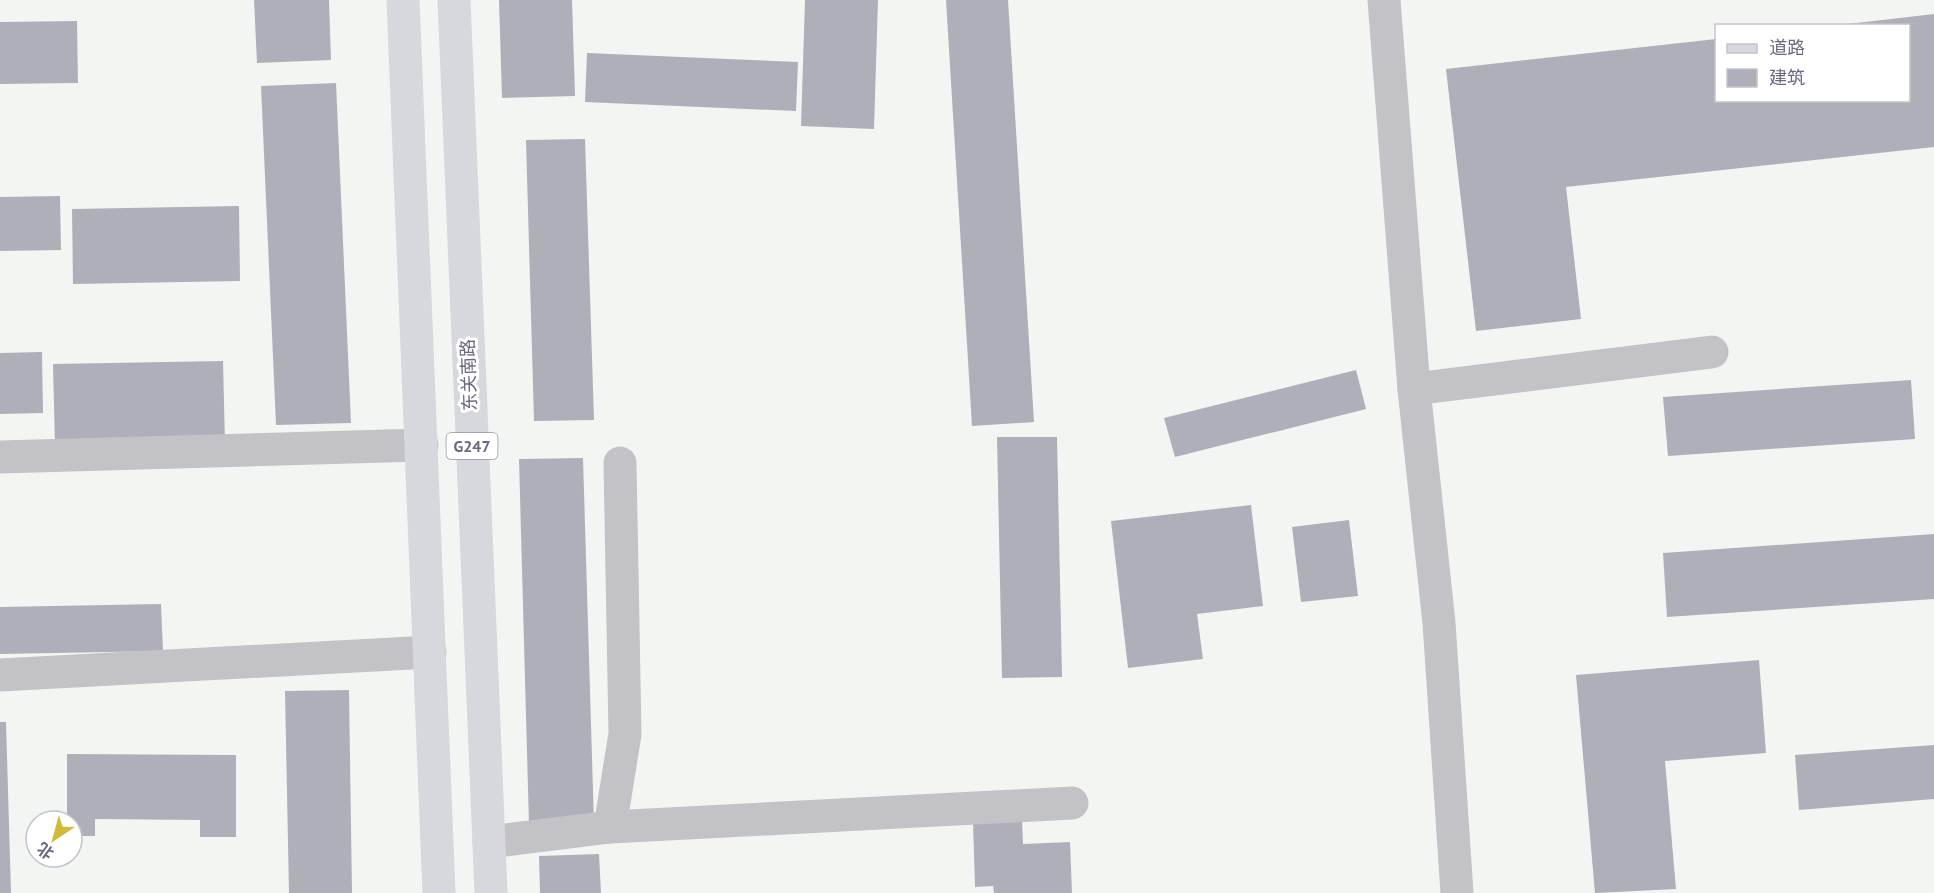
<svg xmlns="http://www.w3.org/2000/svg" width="1934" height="893" viewBox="0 0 1934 893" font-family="'PT Sans','Noto Sans SC',sans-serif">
<rect width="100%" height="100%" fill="#f3f5f2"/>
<g fill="#afafb9">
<polygon points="254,0 329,0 331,60 257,63"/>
<polygon points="499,0 572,0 575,96 502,98"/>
<polygon points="805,0 878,0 874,129 801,126"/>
<polygon points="946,0 1008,0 1034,422 972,426"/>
<polygon points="1934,14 1934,147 1566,187 1581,319 1476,331 1446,69 1716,39 1716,100 1908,100 1908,26 1848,26 1848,24"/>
<polygon points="77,21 78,83 0,84 0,22"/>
<polygon points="587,53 798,62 796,111 585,102"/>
<polygon points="336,83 351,423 276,425 261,86"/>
<polygon points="585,139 594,420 534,421 526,140"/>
<polygon points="60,196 61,250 0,251 0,197"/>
<polygon points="239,206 240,281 73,284 72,209"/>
<polygon points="42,352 43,413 0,414 0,353"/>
<polygon points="223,361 225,444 55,447 53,364"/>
<polygon points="1356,370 1366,409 1175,457 1164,418"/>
<polygon points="1911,380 1915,439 1668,456 1663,397"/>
<polygon points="997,437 1057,437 1062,677 1002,678"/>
<polygon points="583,458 594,824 529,825 519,459"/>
<polygon points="1251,505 1263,606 1197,614 1203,659 1128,668 1111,521"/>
<polygon points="1349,520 1358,596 1301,602 1292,527"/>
<polygon points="1934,534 1934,599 1667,617 1663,553"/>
<polygon points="161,604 163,651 0,654 0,607"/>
<polygon points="1759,660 1766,753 1665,761 1676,889 1595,893 1576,675"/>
<polygon points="349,690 352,893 289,893 285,691"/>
<polygon points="0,722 6,722 11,893 0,893"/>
<polygon points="1934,745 1934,799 1799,810 1795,755"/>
<polygon points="67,754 236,755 236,837 200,837 200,820 95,819 95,836 72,836 72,821 67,821"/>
<polygon points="1022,820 1023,844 1070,842 1072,893 994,893 993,886 975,887 973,822"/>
<polygon points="599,854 601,893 540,893 539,856"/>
</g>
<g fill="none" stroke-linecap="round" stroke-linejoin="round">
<g stroke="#c2c2c7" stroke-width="33">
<polyline points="1384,0 1414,389 1439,623 1457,893"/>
<polyline points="1414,389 1712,352"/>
<polyline points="0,457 422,445"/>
<polyline points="0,675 430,652"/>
<polyline points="610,827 625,734 620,463"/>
<polyline points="489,842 610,827 1072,803"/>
</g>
<g stroke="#d7d7de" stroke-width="33">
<polyline points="403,0 439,893"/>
<polyline points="454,0 491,893"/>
</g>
</g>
<g text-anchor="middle" stroke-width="6" stroke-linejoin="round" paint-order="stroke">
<rect fill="#fff" stroke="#9695a6" stroke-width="1.5" x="446.5" y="433" width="51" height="26" rx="4.5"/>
<g font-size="16" font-weight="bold" fill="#696880">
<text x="472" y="452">G247</text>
</g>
<g font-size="18" fill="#696880" stroke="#fff">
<text transform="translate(469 375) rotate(-92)" y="6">东关南路</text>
</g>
</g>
<rect x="1715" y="24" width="195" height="78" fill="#ffffff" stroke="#c3c3cc" stroke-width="1.5"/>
<rect x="1727" y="44" width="30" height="9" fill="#d7d7de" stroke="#c3c3cc" stroke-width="1.5"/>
<text x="1769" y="54" font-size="18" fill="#696880">道路</text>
<rect x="1727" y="69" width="30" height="18" fill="#afafb9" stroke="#c3c3cc" stroke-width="1.5"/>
<text x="1769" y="84" font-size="18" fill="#696880">建筑</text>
<g transform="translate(54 839) rotate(216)"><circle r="28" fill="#ffffff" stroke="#c3c3cc" stroke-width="1.5"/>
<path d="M0-4.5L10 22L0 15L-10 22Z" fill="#cfbb38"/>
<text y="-9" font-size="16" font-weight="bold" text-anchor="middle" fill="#696880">北</text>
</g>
</svg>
